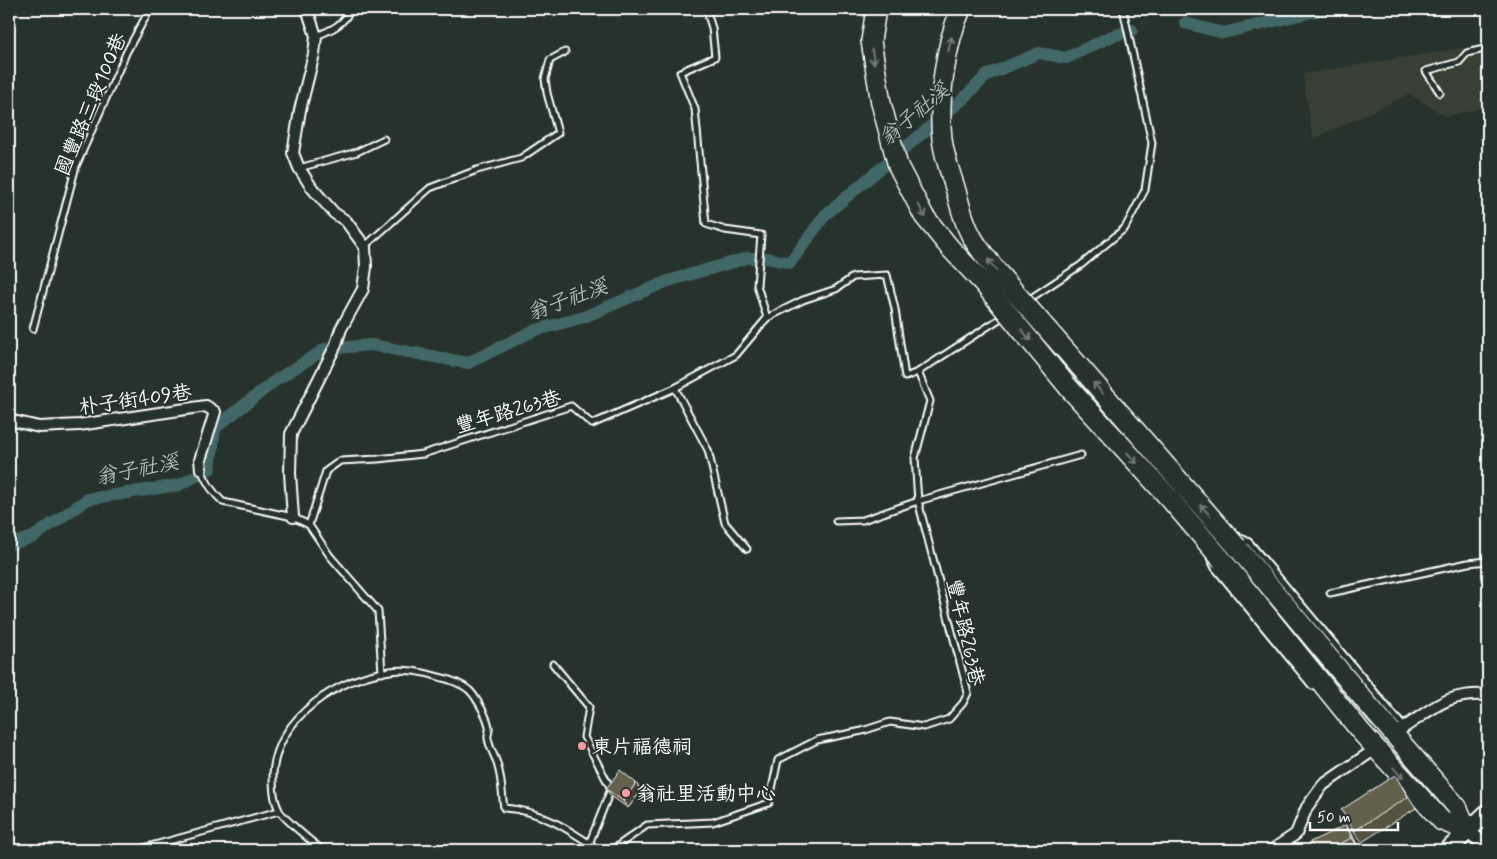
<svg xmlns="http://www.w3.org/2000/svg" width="1497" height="859" viewBox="0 0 1497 859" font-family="Mynerve,'LXGW WenKai TC',sans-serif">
<rect width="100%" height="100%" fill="#26332d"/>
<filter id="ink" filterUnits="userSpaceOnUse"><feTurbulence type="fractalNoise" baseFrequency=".02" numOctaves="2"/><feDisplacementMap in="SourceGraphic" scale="10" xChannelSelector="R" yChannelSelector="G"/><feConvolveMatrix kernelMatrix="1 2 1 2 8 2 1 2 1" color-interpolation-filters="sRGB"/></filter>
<g filter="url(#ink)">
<polygon fill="#384036" points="1488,44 1488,107 1446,116 1409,94 1313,139 1303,74"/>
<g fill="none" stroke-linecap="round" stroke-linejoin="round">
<g stroke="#426766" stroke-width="12">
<polyline points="1185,23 1223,33 1325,9"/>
<polyline points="9,545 33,537 88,499 179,485 210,469 215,428 276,380 325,349 371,345 468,363 533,331 584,317 668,281 747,258 767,258 790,263 825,215 962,100 987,75 1039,53 1066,58 1110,37 1132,30"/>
</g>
<g stroke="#fff" stroke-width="9">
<g id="service">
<polyline points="706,9 712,28 715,57 680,72 695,109 706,224 725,230 761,235 757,285 767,318"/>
<path d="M316 36C332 30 344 24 351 9"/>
<polyline points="1440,93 1426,71 1459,62 1467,53 1488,48"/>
<polyline points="299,168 357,152 384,139"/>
<polyline points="365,246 430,188 477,170 521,158 558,133 547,93 545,79 550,60 565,52"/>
<polyline points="1028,300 1081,265 1125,228 1145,190 1152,143 1123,9"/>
<polyline points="33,329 76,166 127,51 150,9"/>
<polyline points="675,388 708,450 725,523 747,549"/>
<path d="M201 469C206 482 213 493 223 502L293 517 309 525 330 556 378 611 382 673"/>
<polyline points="836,521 863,520 918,501 1081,455"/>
<polyline points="309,525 326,471 340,461 378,459 423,454 571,406 592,424 675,388 736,355 767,318 803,300 836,289 853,277 887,275 895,309 905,377 918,372 1004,316"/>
<polyline points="1236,535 1249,542 1404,727"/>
<polyline points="1210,558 1215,568 1312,686"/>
<polyline points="1330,593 1468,563 1488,561"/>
<polyline points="553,664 589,707 584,737 611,789 589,844"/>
<polyline points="136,850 279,811"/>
<path d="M323 850C315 845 282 817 279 810 273 799 273 785 273 773 278 716 338 678 390 671 405 669 425 672 439 677 448 679 463 684 470 691 476 697 488 718 489 727 490 731 487 735 488 738 489 748 496 757 498 767 502 780 502 795 504 808 540 810 570 830 599 850"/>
<polyline points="612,850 647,825 713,822 769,803 778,760 817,740 862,731 890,722 924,727 949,719 963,703 968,693 918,501 915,458 930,401 918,372"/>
</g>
</g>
<g stroke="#fff" stroke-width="14">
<g id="minor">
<polyline points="9,420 39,427 79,425 206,406 215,412 200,460 201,469"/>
<polyline points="293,517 290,473 291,434 335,347 341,329 363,289 366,267 365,247 346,221 334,213 312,188 299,168 293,153 300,110 314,54 316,36 307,9"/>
<path d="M1400 730C1435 708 1444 693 1488 695"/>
<polyline points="1272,850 1296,834 1307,807 1323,785 1371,752"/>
</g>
</g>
<g stroke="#fff" stroke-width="16">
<polyline id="tertiary" points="1468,831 1488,847"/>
</g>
<g stroke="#fff" stroke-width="20">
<polyline id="primary" points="1448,850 1488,812"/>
</g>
<g stroke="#fff" stroke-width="22">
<g id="motorway">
<polyline points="1237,547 1365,701 1457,807 1468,831"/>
<polyline points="1222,560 1362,733 1442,821 1468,831"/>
</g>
</g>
<use href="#service" stroke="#26332d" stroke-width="5"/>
<use href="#minor" stroke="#26332d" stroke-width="10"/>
<use href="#tertiary" stroke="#26332d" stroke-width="12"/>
<use href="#primary" stroke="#26332d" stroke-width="16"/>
<use href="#motorway" stroke="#26332d" stroke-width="19"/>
<g stroke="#fff" stroke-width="22" stroke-linecap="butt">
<g id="motorway-bridge">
<polyline points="876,9 871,41 881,103 898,166 924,216 950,248 983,283 1069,388 1170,499 1222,560"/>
<path d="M961 9C945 45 938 100 942 139 944 157 951 174 956 191 960 206 964 223 972 237 979 250 990 262 999 274L1237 547"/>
</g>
</g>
<use href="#motorway-bridge" stroke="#26332d" stroke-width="19"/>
</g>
<g fill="#555341" stroke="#fff">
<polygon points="636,783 641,791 628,808 611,796 606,789"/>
<polygon points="1402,786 1416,808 1362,842 1354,831"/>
<polygon points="1346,825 1351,832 1357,845 1347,850 1314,850"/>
</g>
<g fill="#454335" stroke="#fff">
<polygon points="636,783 641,791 628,808 623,801"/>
<polygon points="1346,825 1351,832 1357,845 1352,838"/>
</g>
<g fill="#63604c" stroke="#fff">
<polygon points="620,770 636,783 623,801 606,789"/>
<polygon points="1395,775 1408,797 1354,831 1341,810"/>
<polygon points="1346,825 1352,838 1326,850 1314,850 1310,842"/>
</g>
<defs><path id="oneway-shaft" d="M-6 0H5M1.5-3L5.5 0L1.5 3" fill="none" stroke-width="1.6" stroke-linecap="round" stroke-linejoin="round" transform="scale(1.25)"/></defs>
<g stroke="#727a76">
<use href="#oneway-shaft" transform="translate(950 44) rotate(-76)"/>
<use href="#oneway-shaft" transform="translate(873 57) rotate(82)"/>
<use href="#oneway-shaft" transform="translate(922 211) rotate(61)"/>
<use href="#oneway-shaft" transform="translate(992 265) rotate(-127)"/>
<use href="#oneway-shaft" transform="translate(1026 335) rotate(51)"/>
<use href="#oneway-shaft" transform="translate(1098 388) rotate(-131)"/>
<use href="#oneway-shaft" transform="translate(1132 458) rotate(48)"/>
<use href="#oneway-shaft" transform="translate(1205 510) rotate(-131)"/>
<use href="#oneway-shaft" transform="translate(1398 773) rotate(48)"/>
</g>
</g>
<g fill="#ff9aa2" stroke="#26332d" stroke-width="2">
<circle cx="582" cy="746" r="5"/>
<circle cx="626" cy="793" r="5"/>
</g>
<g text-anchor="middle" stroke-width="4" stroke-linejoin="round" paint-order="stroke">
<g font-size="20" fill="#fff" stroke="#26332d">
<text transform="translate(90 104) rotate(-67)" y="7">國豐路三段100巷</text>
<text transform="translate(135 399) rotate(-8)" y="7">朴子街409巷</text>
<text transform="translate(508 411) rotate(-16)" y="7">豐年路263巷</text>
<text transform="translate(966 632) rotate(77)" y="7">豐年路263巷</text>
</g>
<g font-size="20" fill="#fff" stroke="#26332d" text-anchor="start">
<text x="592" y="753">東片福德祠</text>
<text x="636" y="800">翁社里活動中心</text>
</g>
<g font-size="21" font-style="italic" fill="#aabbba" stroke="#26332d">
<text transform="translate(914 114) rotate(-40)" y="7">翁子社溪</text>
<text transform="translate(567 299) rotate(-20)" y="7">翁子社溪</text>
<text transform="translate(137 469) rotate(-11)" y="7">翁子社溪</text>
</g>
</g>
<rect width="1497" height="859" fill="none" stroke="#26332d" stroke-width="30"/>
<rect x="15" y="15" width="1467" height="829" fill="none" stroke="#fff" stroke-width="2" filter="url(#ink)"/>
<path d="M1310 822v8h88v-8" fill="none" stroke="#ffffff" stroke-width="2.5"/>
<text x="1317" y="822" font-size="15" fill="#ffffff" stroke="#26332d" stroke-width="4" paint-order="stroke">50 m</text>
</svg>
